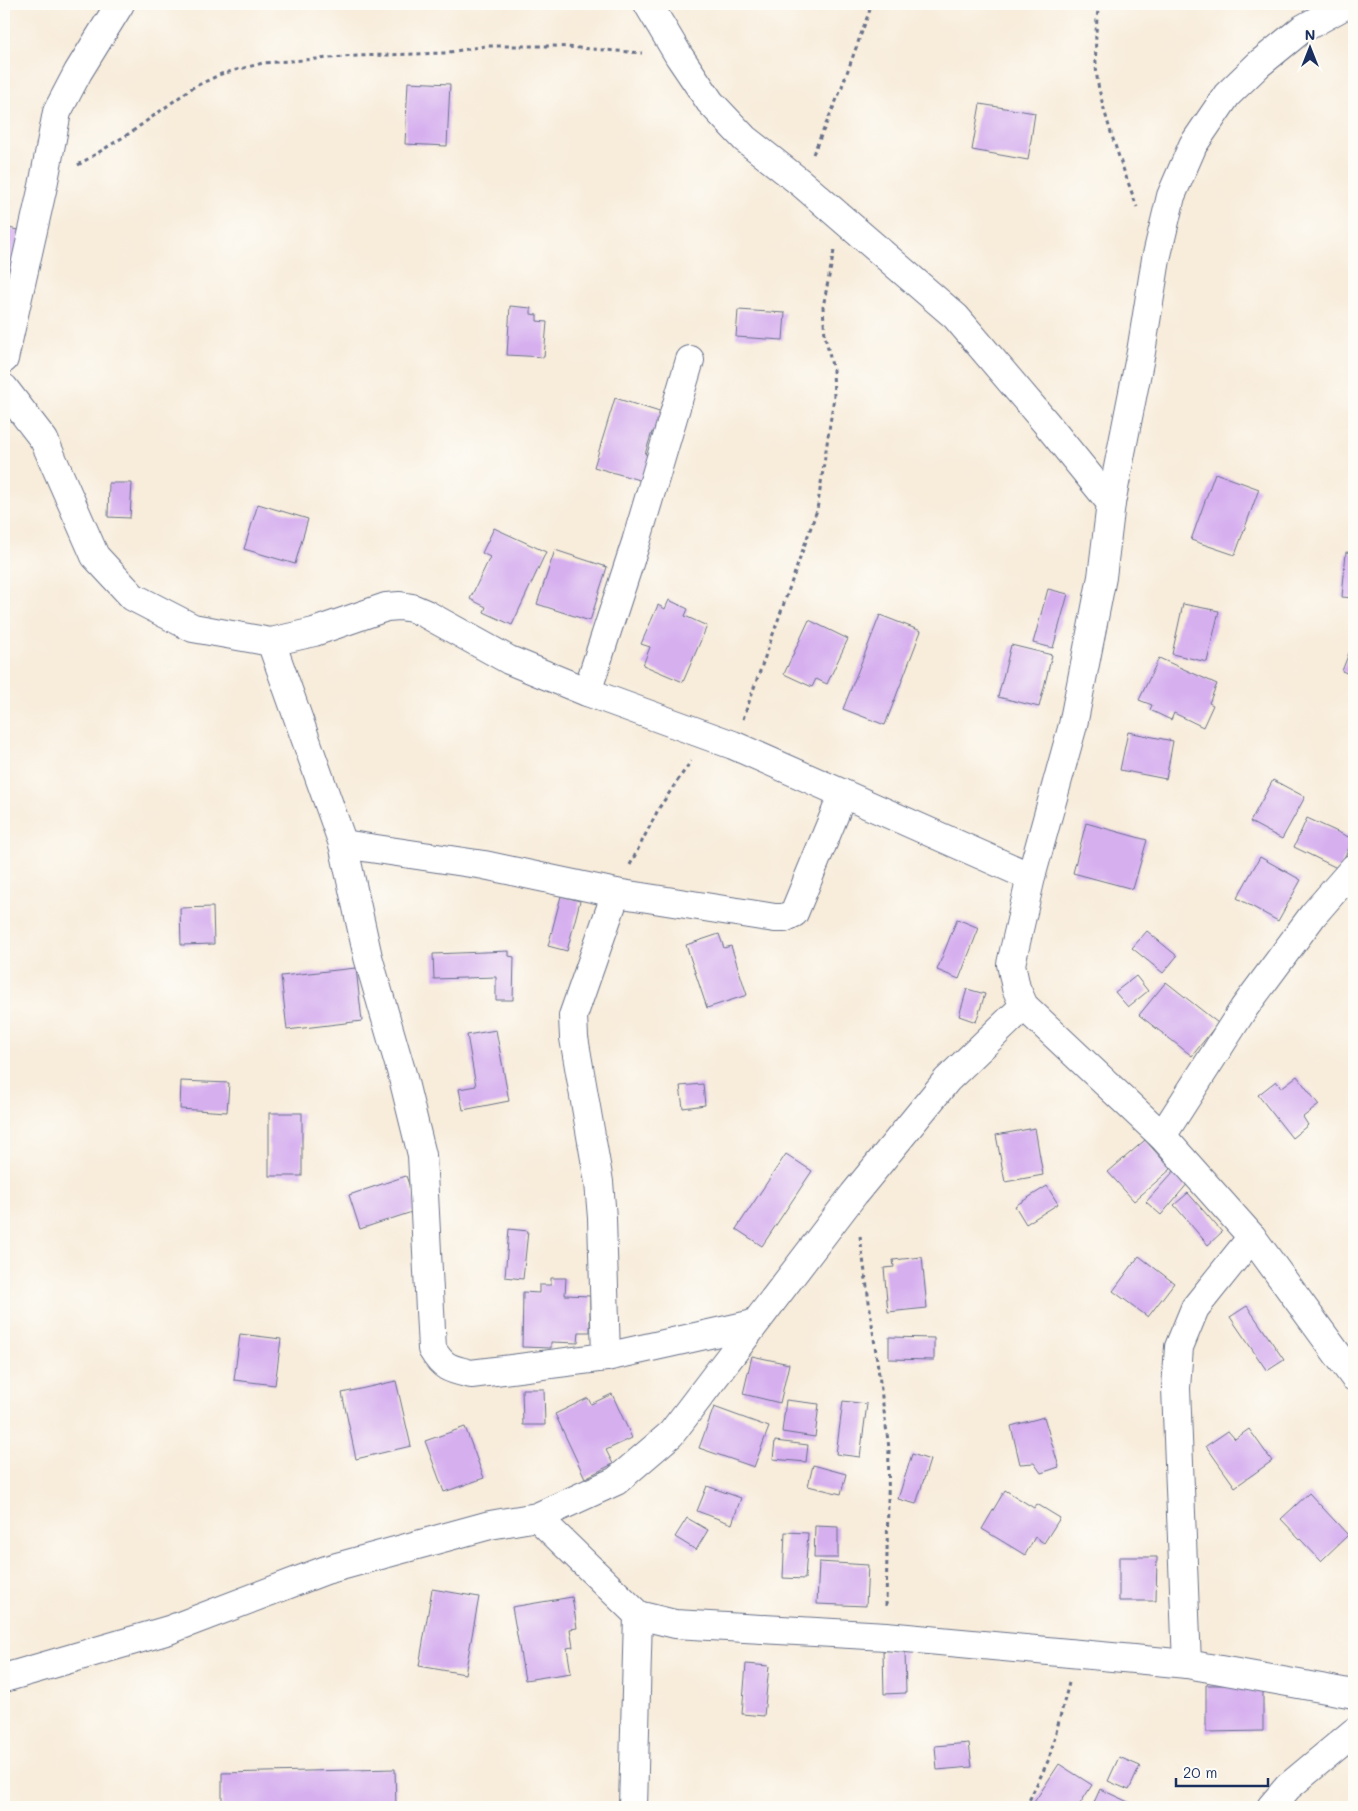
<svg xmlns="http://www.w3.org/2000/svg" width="1358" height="1811" viewBox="0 0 1358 1811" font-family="Mali,sans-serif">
<rect width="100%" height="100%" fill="#fdfcf7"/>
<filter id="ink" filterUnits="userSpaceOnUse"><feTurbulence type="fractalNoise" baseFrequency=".02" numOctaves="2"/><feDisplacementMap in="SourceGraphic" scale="10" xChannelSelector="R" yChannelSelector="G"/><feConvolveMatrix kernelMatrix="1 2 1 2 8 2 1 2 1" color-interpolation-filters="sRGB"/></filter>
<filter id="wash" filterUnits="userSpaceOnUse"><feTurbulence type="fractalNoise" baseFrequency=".0096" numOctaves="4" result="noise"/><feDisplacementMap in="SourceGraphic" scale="20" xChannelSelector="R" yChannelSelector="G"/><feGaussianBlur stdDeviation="1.12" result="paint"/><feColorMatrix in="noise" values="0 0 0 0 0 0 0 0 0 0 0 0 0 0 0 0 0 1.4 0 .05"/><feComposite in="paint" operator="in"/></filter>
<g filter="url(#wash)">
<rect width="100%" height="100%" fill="#f8ecda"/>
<g id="blocks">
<g fill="#d6afef">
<polygon points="408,82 450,84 447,146 405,144"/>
<polygon points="980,104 1035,113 1028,160 972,150"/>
<polygon points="4,227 27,232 17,276 4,274"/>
<polygon points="510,306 531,308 531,314 537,315 537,321 547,322 544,357 507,355"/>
<polygon points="738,310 785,313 783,340 736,337"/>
<polygon points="615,398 666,414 659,434 652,432 645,454 654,456 646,482 594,467"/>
<polygon points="1215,473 1259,489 1235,555 1191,540"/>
<polygon points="109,483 132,483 130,518 108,517"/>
<polygon points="258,504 308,519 295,564 244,549"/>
<polygon points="494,528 546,552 512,625 484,612 486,607 470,599 490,557 482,553"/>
<polygon points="555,550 607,567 590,621 537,604"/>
<polygon points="1346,552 1354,553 1354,598 1342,597"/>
<polygon points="1048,589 1068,594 1053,648 1033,643"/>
<polygon points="669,600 688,609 685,616 707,626 683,682 643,665 650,647 641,644 658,605 665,609"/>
<polygon points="1183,604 1219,611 1207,662 1172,654"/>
<polygon points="880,615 921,631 885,725 843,709"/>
<polygon points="809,620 848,639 827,684 816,679 812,687 784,674"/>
<polygon points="1354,640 1354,676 1342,671"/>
<polygon points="1011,645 1052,655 1039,707 998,697"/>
<polygon points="1159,658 1217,684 1209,703 1213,705 1203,727 1174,713 1171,720 1150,710 1152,705 1139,700"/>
<polygon points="1128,732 1173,741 1166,779 1120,770"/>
<polygon points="1273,780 1305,797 1282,839 1250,822"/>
<polygon points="1307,818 1353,839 1339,869 1294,847"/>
<polygon points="1086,823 1147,840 1133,889 1073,873"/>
<polygon points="1260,857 1301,880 1278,921 1237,898"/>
<polygon points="561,896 580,901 567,951 548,946"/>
<polygon points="213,907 214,944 181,945 180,908"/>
<polygon points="957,919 979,928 959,979 937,970"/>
<polygon points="1147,931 1177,956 1163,973 1132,948"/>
<polygon points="719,934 724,948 731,946 747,995 707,1008 686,945"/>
<polygon points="509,951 509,956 514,957 513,1000 496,1000 496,977 434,979 433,954"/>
<polygon points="356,968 362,1021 287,1030 281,976"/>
<polygon points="1136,976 1148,991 1128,1007 1115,992"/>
<polygon points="1166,982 1218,1023 1192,1056 1139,1015"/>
<polygon points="967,989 985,994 976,1022 959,1016"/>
<polygon points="496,1030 509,1101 463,1110 459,1089 476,1086 467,1035"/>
<polygon points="1297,1076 1319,1105 1303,1117 1308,1125 1292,1138 1258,1095 1276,1081 1281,1088"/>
<polygon points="181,1081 229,1083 227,1112 180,1109"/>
<polygon points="703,1084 705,1105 683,1108 680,1086"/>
<rect x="269" y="1113" width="33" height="63"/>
<polygon points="1035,1128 1043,1175 1005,1182 996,1135"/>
<polygon points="1145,1140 1171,1169 1134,1201 1108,1172"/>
<polygon points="786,1154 812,1171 762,1246 736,1229"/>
<polygon points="1175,1170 1189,1182 1161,1215 1146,1202"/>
<polygon points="406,1176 418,1210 360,1229 349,1195"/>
<polygon points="1047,1186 1058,1204 1026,1224 1015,1206"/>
<polygon points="1188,1193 1222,1232 1208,1245 1174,1205"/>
<polygon points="509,1229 528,1231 523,1279 505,1277"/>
<polygon points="1139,1256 1174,1283 1148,1317 1113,1291"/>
<polygon points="922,1257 927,1308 888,1312 884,1268 894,1267 893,1260"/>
<polygon points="551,1278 566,1278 565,1295 590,1296 590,1332 579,1332 578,1343 551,1342 551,1348 522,1347 523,1292 539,1293 539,1285 551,1285"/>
<polygon points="1247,1306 1284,1360 1267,1371 1230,1317"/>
<polygon points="240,1334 281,1339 275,1385 234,1380"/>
<polygon points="889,1337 934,1338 934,1360 889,1359"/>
<polygon points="752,1356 789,1364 780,1403 743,1394"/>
<polygon points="396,1381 411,1446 356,1459 342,1393"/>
<polygon points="522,1389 544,1389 545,1425 523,1425"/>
<polygon points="612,1394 632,1438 606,1450 613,1464 585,1478 555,1414 588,1398 591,1404"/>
<polygon points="786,1400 819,1404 815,1437 782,1432"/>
<polygon points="843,1401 867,1404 860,1457 836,1454"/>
<polygon points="714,1407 769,1427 754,1467 699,1448"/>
<polygon points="1044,1417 1059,1467 1041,1473 1034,1463 1020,1464 1011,1426"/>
<polygon points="465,1427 484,1478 444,1492 425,1441"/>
<polygon points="1249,1429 1272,1461 1235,1487 1206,1446 1228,1431 1235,1439"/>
<polygon points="775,1441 808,1445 806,1462 773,1459"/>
<polygon points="912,1454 930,1460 916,1504 898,1499"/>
<polygon points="813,1465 846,1474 841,1494 808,1486"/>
<polygon points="707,1486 741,1498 732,1524 697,1511"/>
<polygon points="1005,1490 1034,1508 1037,1504 1060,1518 1044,1543 1035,1537 1025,1555 982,1529"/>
<polygon points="1309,1493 1348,1535 1321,1561 1281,1519"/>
<polygon points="687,1518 708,1530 696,1550 675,1537"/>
<polygon points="815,1526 838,1527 838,1558 814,1558"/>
<polygon points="785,1532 808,1533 805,1579 783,1578"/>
<polygon points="1119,1557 1157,1557 1156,1601 1119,1601"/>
<polygon points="819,1562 868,1565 866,1606 817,1604"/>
<polygon points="432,1589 479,1597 465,1674 419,1666"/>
<polygon points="572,1597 577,1628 570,1629 573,1647 567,1648 571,1673 525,1680 512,1607"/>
<polygon points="905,1650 906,1693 884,1694 883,1651"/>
<polygon points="746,1664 769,1666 764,1716 742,1714"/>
<polygon points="1206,1685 1263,1685 1263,1731 1206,1732"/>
<polygon points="969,1743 972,1767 937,1770 935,1746"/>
<polygon points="1119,1757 1140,1766 1129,1790 1108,1781"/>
<polygon points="1059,1764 1092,1785 1078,1807 1031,1807"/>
<polygon points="395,1769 396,1807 222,1807 222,1773"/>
<polygon points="1100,1789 1139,1807 1092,1807"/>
</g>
</g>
</g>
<g filter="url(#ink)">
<use href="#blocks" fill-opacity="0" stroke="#687189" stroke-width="1"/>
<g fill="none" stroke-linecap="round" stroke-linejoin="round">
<g stroke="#687189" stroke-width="30">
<g id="minor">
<polyline points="648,4 679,56 710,102 745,139 801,183 956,317 1046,423 1111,503"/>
<polyline points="1347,4 1302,29 1259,64 1227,95 1193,145 1171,196 1156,259 1141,352 1111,503 1102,577 1073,725 1031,877 1011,964 1016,988 1024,1006 1162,1136 1252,1237 1354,1377"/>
<polyline points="4,359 43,186 57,112 78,72 120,4"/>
<polyline points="4,388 44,440 95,556 133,597 193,628 271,642 314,632 386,607 400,606 412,608 426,614 509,660 587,692 733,745 1031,877"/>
<path d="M271 642 343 844 368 957 402 1074 422 1155 432 1349C443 1368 450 1369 471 1374L606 1357 754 1324"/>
<polyline points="587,692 636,542 690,360"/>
<polyline points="343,844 484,865 616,893 775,918 784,918 794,913 843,794"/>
<polyline points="1162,1136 1244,1008 1313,915 1354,868"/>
<polyline points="606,1357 602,1218 599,1182 574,1038 573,1016 616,893"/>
<polyline points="537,1517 638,1615 675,1624 886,1636 1187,1664 1354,1694"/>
<polyline points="1187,1664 1176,1388 1179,1347 1195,1308 1252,1237"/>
<polyline points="4,1678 169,1630 326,1570 490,1525 537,1517 616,1481 671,1434 854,1194 947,1080 1024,1006"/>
<polyline points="633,1807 638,1615"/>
<polyline points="1271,1807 1288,1787 1354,1732"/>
</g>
</g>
<g stroke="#687189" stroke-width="3" stroke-dasharray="4 4" stroke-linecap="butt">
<path d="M1099 4C1095 26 1094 67 1099 89 1108 129 1123 168 1137 207"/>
<polyline points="813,154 840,92 872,4"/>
<polyline points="78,165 130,133 192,88 221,74 263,63 357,56 444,53 485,46 554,46 642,53"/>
<polyline points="743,719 817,510 834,397 833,370 825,336 823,307 834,251"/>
<polyline points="630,865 659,808 691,761"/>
<polyline points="860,1236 889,1448 886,1606"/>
<polyline points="1026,1807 1049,1759 1069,1683"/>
</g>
<use href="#minor" stroke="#fff" stroke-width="28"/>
</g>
</g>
<rect width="1358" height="1811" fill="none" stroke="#fdfcf7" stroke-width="20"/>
<g transform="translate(1310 48)" stroke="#fdfcf7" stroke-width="4" paint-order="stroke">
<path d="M0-4L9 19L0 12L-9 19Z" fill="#1b2f5e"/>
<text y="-8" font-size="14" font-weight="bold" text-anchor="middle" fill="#1b2f5e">N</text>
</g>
<path d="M1176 1778v8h92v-8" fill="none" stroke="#1b2f5e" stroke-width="2.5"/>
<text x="1183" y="1778" font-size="15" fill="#1b2f5e" stroke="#fdfcf7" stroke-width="4" paint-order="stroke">20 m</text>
</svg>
